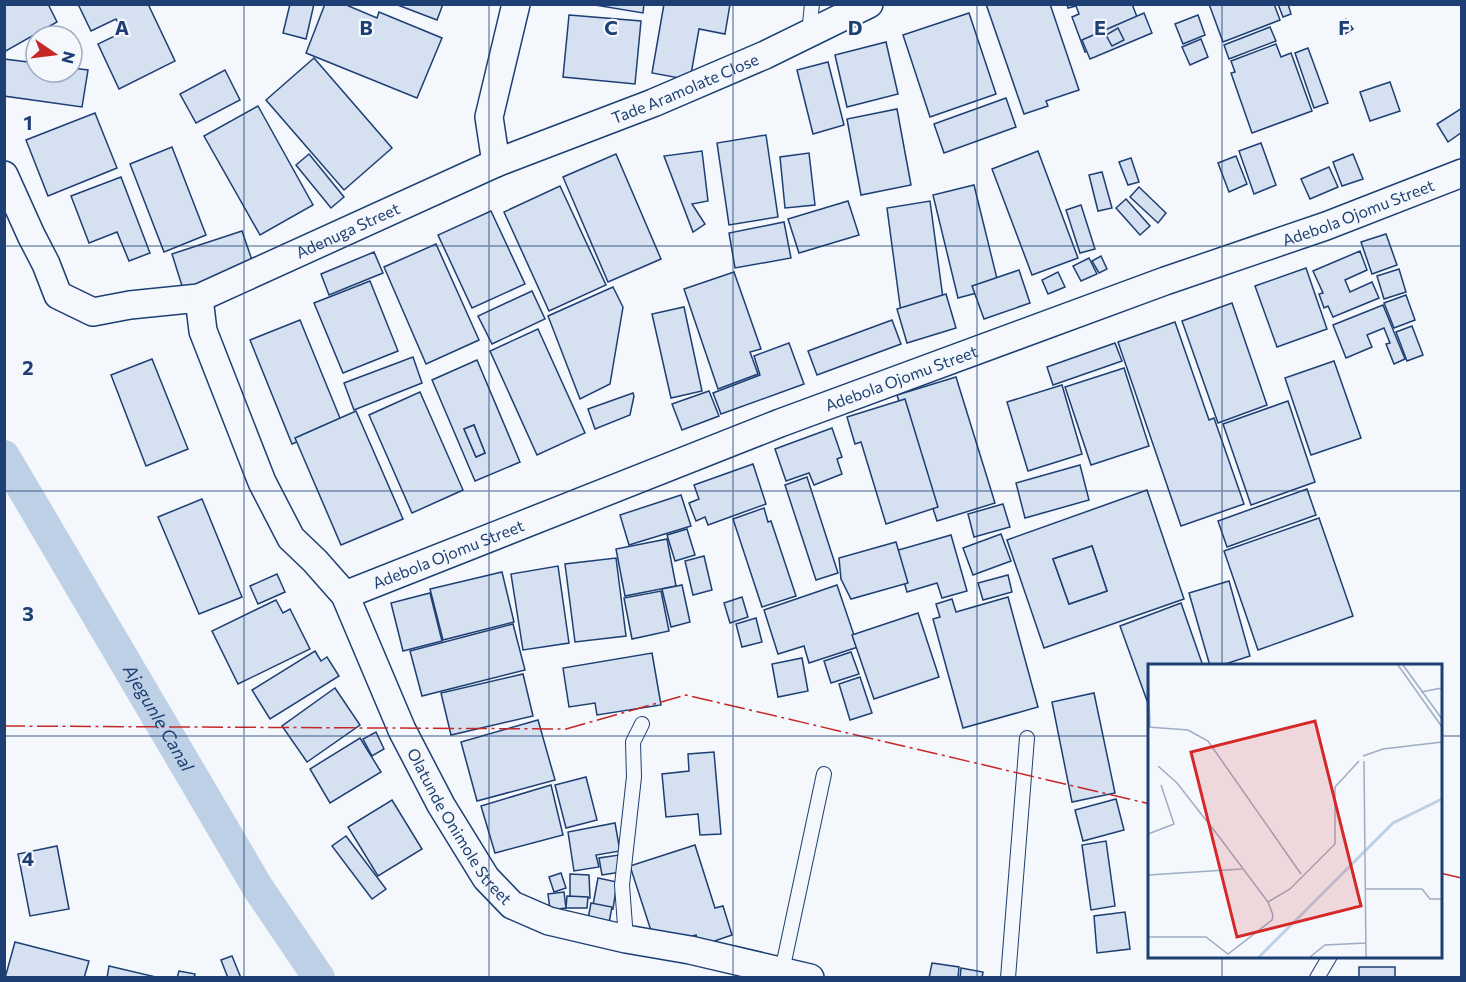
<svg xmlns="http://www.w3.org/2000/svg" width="1466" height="982" viewBox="0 0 1466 982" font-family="Commissioner,sans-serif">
<rect width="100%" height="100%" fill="#f4f7fb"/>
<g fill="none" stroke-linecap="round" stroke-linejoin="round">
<path stroke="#bed0e5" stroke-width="32" id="s1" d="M4 456 258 888 319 978"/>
</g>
<g fill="#d5e0f0" stroke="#1d3f73" stroke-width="1.5" fill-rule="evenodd">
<polygon points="4,4 48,4 57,22 4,52"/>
<polygon points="78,4 148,4 175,61 119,89 98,44 123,32 116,19 91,31"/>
<polygon points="290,4 314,4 306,39 283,33"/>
<polygon points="325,4 344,4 377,18 379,12 442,38 417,98 306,53"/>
<polygon points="395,4 443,4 437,20"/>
<polygon points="589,4 644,4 643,13"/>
<polygon points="664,4 730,4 725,34 699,29 690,80 652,73"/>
<polygon points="986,4 1050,4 1079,90 1046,101 1048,106 1024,114"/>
<polygon points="1067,4 1132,4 1144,35 1109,49 1108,44 1085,52 1072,17 1079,14 1076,6 1068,8"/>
<polygon points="1209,4 1274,4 1280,20 1223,42"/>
<polygon points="1278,4 1288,4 1291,14 1283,17"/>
<polygon points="969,13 996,94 930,117 903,35"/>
<path d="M1144 13 1152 33 1090 59 1082 40ZM1118 28 1124 40 1112 46 1106 35Z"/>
<polygon points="569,15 641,21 635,84 563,77"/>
<polygon points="1198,15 1205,35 1183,44 1175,24"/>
<polygon points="1346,19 1353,29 1345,34 1339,24"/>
<polygon points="1270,27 1276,41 1229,59 1224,45"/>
<polygon points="1201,39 1208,57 1190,65 1182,47"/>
<polygon points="886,42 898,94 847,107 835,55"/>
<polygon points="1276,44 1281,57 1291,53 1312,111 1252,133 1231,73 1235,72 1231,61"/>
<polygon points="1308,48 1328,103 1314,108 1295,53"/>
<polygon points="314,58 392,148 344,190 266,100"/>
<polygon points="4,59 36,63 36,72 72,72 72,68 88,70 82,107 4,96"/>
<polygon points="828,62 844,125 813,134 797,70"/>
<polygon points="225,70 240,100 196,123 180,94"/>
<polygon points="1390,82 1400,111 1370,121 1360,92"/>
<polygon points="1006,98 1016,127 944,153 934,124"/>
<polygon points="258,106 313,205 260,235 204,136"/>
<polygon points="1462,108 1462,132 1448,142 1437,124"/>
<polygon points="897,109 911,185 861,195 847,119"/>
<polygon points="95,113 117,168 48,196 26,140"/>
<polygon points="766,135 778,217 729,225 717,143"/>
<polygon points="1261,143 1276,185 1254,194 1239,151"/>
<polygon points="172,147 206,235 164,252 130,164"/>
<polygon points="702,151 708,201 692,204 705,224 693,232 664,156"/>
<polygon points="1038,151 1078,258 1032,275 992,169"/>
<polygon points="809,153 815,205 785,208 780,157"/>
<polygon points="309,154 344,197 331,208 296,165"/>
<polygon points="616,154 661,259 608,282 563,177"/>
<polygon points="1353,154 1363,179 1342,186 1333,162"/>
<polygon points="1236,156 1247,184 1229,192 1218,163"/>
<polygon points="1131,158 1139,182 1128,185 1119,162"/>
<polygon points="1329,167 1338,187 1310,199 1301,179"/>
<polygon points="1102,172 1112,208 1098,211 1089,175"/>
<polygon points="121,177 150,253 129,261 117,232 89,243 71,196"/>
<polygon points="974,185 999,287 958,298 933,195"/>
<polygon points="560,186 606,285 549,311 504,212"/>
<polygon points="1139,187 1166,213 1158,223 1130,197"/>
<polygon points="1126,199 1150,226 1140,235 1116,208"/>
<polygon points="848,201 859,235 799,253 788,219"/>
<polygon points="930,201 944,306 901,313 887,208"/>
<polygon points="1081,205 1095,249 1080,253 1066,210"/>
<polygon points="491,211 525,284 472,308 438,235"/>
<polygon points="784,222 791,258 735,268 729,233"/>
<polygon points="242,231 254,266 183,289 172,254"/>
<polygon points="1386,234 1397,265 1372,274 1361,242"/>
<polygon points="436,244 479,340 426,364 384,267"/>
<polygon points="1360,251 1367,270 1345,280 1350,292 1372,282 1379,298 1333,317 1328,306 1324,308 1319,294 1323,293 1313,271"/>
<polygon points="374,252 383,273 329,295 321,274"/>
<polygon points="1101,256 1107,269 1099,273 1092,261"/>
<polygon points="1089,258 1097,274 1081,281 1073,266"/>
<polygon points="1306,268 1327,329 1277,347 1255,286"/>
<polygon points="1399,269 1406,292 1384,299 1377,276"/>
<polygon points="1019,270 1030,303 984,319 972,286"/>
<polygon points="734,272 761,349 750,352 758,374 718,389 684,289"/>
<polygon points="1058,272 1065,287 1048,294 1042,280"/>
<polygon points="370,281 398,351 343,373 314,303"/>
<polygon points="613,287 623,307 610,384 580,399 548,316"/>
<polygon points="532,291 545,319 492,344 478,316"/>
<polygon points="946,294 956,328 907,343 897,309"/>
<polygon points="1406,295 1415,320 1394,328 1384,303"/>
<polygon points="1232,303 1267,405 1218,423 1182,321"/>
<polygon points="1383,305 1405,359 1394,364 1386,344 1390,343 1384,328 1367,335 1372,347 1346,358 1333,325"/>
<polygon points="684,307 702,391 671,398 652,314"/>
<polygon points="300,320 342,423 292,444 250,340"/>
<polygon points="892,320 901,344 817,375 808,351"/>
<polygon points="1175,322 1209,420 1214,418 1244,504 1181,526 1118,342"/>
<polygon points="1412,326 1423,355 1407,361 1396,332"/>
<polygon points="538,329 585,433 537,455 490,351"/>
<polygon points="789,343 804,384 721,414 713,393 760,375 754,356"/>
<polygon points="1115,343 1122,361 1053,385 1047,367"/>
<polygon points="413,357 422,383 354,410 344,383"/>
<polygon points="152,359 188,449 146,466 111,375"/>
<path d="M477 360 520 462 475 481 432 380ZM474 425 485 453 476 457 464 429Z"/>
<polygon points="1334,361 1361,438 1311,455 1285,378"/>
<polygon points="1124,368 1149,446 1091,465 1065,387"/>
<polygon points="956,377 995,503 937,521 897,395"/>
<polygon points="1062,385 1082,454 1028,471 1007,402"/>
<polygon points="709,391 719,416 682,430 672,404"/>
<polygon points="420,392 463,490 412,513 369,415"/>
<polygon points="633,393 634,396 630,415 595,429 588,409"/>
<polygon points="905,399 938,507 886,524 861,442 855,444 847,417"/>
<polygon points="1288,401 1315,482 1251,505 1223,424"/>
<polygon points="356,411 403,519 341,545 295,438"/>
<polygon points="474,425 485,453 476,457 464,429"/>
<polygon points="832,428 842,457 837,459 842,474 814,485 809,473 786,481 775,449"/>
<polygon points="753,464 766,504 708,525 705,517 696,521 689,503 699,499 694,485"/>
<polygon points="1080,465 1089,500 1025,518 1016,483"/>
<polygon points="807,477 838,573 816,580 785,485"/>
<polygon points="1307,489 1316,515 1227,547 1218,521"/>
<path d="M1147 490 1184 599 1044 648 1007 540ZM1092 546 1107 591 1069 604 1053 559Z"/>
<polygon points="681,495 691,526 629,545 620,515"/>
<polygon points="202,499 242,597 199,614 158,517"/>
<polygon points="1003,504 1010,527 974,537 968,514"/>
<polygon points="764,508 768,522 771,521 796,596 762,607 733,519"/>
<polygon points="1319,518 1353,616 1258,650 1224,551"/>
<polygon points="687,529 695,555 675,561 667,535"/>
<polygon points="1001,534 1011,561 973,575 963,548"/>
<polygon points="951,535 967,591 942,598 937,583 907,592 895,551"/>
<polygon points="667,539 676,586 625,596 616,549"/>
<polygon points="896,542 908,583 851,599 841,579 839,558"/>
<polygon points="1092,546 1107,591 1069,604 1053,559"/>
<polygon points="704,556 712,590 693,595 685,561"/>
<polygon points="616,558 626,636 575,642 565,564"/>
<polygon points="558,566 569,643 523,650 511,574"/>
<polygon points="502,572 514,622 443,640 430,589"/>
<polygon points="277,574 285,592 258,604 250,586"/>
<polygon points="1008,575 1012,592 983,600 978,583"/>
<polygon points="1229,581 1250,656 1219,666 1210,666 1189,593"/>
<polygon points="682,585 690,622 671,627 662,589"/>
<polygon points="837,585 858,647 809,663 804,646 778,654 764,610"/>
<polygon points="661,591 669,631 632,639 624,598"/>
<polygon points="430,593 442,641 403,651 391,603"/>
<polygon points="742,597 748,617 730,623 724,603"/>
<polygon points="1008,597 1038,707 963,728 933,619 940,617 936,604 952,599 956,612"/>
<polygon points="276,600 283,613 290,609 310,649 238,684 212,631"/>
<polygon points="1181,603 1203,666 1150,666 1150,709 1120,626"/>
<polygon points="918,613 939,677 874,699 852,635"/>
<polygon points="756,618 762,642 742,647 736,624"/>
<polygon points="513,624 525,670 422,696 410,651"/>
<polygon points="315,651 321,661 327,657 339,676 270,719 252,690"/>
<polygon points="851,652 859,674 831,683 824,661"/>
<polygon points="652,653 661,705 597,715 595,703 569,707 563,668"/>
<polygon points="802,658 808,691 778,697 772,664"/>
<polygon points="523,674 533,716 451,735 441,693"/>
<polygon points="860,677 872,713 850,720 839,684"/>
<polygon points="335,688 360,725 307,762 282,726"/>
<polygon points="1094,693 1115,793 1072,802 1052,702"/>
<polygon points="538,720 555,780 477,801 461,742"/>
<polygon points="376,732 384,749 372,756 363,739"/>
<polygon points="360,738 381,772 330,803 310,769"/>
<polygon points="714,752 721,834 700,835 698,814 666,817 662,774 689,771 688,754"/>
<polygon points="586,777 597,820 566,828 555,785"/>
<polygon points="551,785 563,835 495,853 481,806"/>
<polygon points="1116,799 1124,830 1083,841 1075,810"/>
<polygon points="392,800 422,849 378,876 348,827"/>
<polygon points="615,823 620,851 596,855 599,867 574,871 568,832"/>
<polygon points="346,836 386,889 372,899 332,846"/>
<polygon points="1106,841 1115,906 1091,910 1082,845"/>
<polygon points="695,845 715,908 723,906 732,935 700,946 696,935 680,940 655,943 630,866"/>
<polygon points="57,846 69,909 30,916 18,854"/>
<polygon points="619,855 621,872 602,875 599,858"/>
<polygon points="561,873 566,888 554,892 549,877"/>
<polygon points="570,874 589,875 590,898 570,899"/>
<polygon points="598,878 617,882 613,909 593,905"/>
<polygon points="564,892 566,908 550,910 548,894"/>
<polygon points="567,896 588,897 587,908 566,908"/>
<polygon points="591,903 612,907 609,923 588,919"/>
<polygon points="1125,912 1130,949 1097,953 1094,916"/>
<polygon points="15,942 89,961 84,978 5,978"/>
<polygon points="232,956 241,978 228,978 221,960"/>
<polygon points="932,963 959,967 958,978 929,978"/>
<polygon points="109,966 156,977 156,978 107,978"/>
<rect x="1359" y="967" width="36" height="11"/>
<polygon points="961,968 983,972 982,978 960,978"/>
<polygon points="179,971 195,974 194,978 177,978"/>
</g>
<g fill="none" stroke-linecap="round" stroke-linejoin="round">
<g stroke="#1d3f73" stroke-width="16">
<g id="service">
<polyline points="809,33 812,4"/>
<polyline points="626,939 622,885 634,777 633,742 642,724"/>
<polyline points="782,971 824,774"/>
<polyline points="1008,978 1027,738"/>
<polyline points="1317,978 1330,956"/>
</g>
</g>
<g stroke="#1d3f73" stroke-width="30">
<g id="minor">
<polyline points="496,163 489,117 516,4"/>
<path id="s2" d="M4 175 31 235 46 264 58 295 93 312 130 305 199 298 496 163 653 103 765 55 869 4"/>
<path id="s3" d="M199 298 203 331 262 482 291 538 315 561 345 595 402 730 441 805 486 878 512 905 549 921 626 939 690 950 810 978"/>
<path id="s4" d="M345 595 780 423 1165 281 1326 226 1462 173"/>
</g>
</g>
<use href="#service" stroke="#f4f7fb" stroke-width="14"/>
<use href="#minor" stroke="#f4f7fb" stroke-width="27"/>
<g stroke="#c62828" stroke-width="1.5" stroke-dasharray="21 4.5 3 4.5" stroke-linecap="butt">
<polyline points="4,726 566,729 686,695 1150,804"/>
<polyline points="1440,873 1462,878"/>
</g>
</g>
<path fill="none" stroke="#1d3f73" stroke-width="1.5" stroke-opacity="0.55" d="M244 4V978M489 4V978M733 4V978M977 4V978M1222 4V666M4 246H1462M4 491H1462M4 736H1150M1440 736H1462M1222 956V978"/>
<g text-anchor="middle" stroke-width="4.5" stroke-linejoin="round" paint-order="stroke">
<g font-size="16" fill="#1d3f73" stroke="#f4f7fb">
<text dy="6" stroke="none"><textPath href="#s2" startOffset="807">Tade Aramolate Close</textPath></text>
<text dy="6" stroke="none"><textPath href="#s4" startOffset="1083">Adebola Ojomu Street</textPath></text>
<text dy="6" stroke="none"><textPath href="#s2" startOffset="441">Adenuga Street</textPath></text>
<text dy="6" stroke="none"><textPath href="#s4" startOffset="597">Adebola Ojomu Street</textPath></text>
<text dy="6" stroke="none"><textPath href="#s4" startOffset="111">Adebola Ojomu Street</textPath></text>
<text dy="6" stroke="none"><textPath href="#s3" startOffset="596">Olatunde Onimole Street</textPath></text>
</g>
<g font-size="18" font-style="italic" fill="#1d3f73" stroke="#f4f7fb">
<text dy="6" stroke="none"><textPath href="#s1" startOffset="304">Ajegunle Canal</textPath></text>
</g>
</g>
<g transform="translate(1148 664)">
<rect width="294" height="294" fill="#f4f7fb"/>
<path fill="none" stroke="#bed0e5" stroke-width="3" d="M111 293 245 159 294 135"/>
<path fill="none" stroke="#9eadc5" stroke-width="1.5" d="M250 1 294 63M255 1 294 55M0 6 2 63M273 28 294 24M0 63 40 66 60 77 153 210M215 92 235 85 294 78M216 97 218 293M0 170 26 160 13 121M294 186V235M0 211 94 205M218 225H274L282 235H294M120 238 142 225 187 180V123L211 97M0 273H58L80 290 124 256 125 251 120 238 72 174 29 119 10 102M162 293 177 281 218 279"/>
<path fill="#d62828" fill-opacity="0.15" stroke="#d62828" stroke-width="3" d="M167 57 213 242 89 273 43 88Z"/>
<rect width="294" height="294" fill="none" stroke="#1d3f73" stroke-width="3"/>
</g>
<g font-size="20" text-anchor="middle" font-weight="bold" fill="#1d3f73" stroke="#f4f7fb" stroke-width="4.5" stroke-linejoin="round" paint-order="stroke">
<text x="122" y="35">A</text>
<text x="366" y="35">B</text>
<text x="611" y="35">C</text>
<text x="855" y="35">D</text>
<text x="1100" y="35">E</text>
<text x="1344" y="35">F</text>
<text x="28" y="130">1</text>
<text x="28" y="375">2</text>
<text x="28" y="621">3</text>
<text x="28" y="866">4</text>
</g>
<rect width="1466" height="982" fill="none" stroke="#1d3f73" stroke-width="12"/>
<g transform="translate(54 54) rotate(104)"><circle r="28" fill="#f4f7fb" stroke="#9eadc5" stroke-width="1.5"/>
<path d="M0-4.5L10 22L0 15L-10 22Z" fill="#c62828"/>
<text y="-9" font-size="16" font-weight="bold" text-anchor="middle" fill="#1d3f73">N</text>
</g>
</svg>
